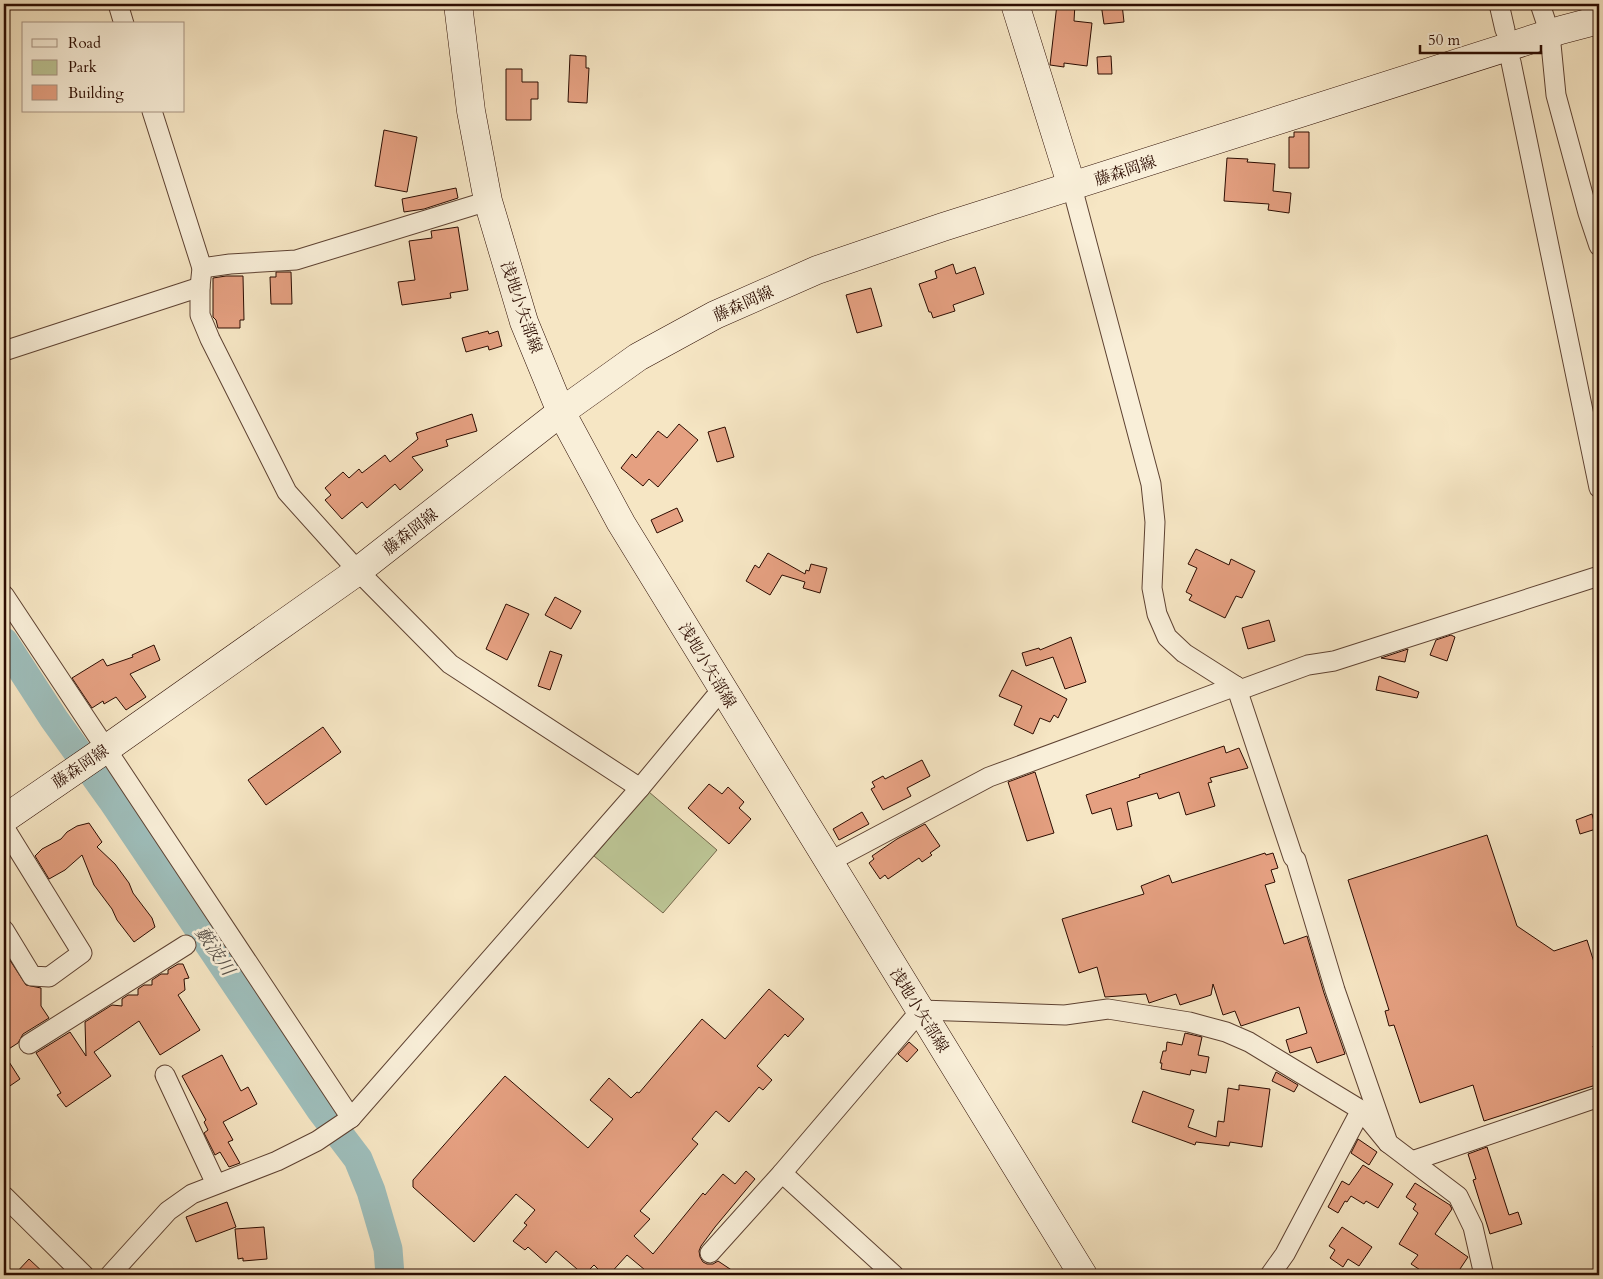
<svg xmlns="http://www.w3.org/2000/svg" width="1603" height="1279" viewBox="0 0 1603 1279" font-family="Cardo,'Noto Serif JP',serif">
<rect width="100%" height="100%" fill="#f6e6c4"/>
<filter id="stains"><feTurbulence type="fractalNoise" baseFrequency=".004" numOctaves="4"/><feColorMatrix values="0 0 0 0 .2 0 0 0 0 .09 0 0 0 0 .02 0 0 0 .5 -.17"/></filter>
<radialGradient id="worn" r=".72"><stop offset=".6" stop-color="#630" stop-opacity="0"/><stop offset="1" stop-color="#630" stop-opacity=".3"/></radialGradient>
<polygon fill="#bcc595" stroke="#74684b" points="649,792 717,850 663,913 594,856"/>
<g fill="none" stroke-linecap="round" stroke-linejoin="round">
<polyline stroke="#9ebebb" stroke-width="29" points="4,642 54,719 112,800 320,1109 358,1159 371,1191 388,1249 390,1275"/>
</g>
<g fill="#e5a081" stroke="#2c0c01">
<polygon points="1057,4 1075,4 1074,21 1092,23 1087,66 1064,63 1064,67 1050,65"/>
<polygon points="1101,4 1122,4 1124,22 1104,24"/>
<polygon points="570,55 586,56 586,68 589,68 587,103 568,102"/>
<polygon points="1111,56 1112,74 1098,74 1097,57"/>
<polygon points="506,69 522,69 522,82 538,82 538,99 531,99 531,120 506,120"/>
<polygon points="384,130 417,137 407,192 375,186"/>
<polygon points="1294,132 1309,132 1309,168 1289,168 1289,137 1294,137"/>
<polygon points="1227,158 1248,159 1247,162 1275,164 1273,191 1291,193 1289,213 1268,210 1269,204 1224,201"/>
<polygon points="456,188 458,198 424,209 404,212 402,199"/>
<polygon points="458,227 468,290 450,293 451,298 402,305 398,282 415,280 409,241 432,238 431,231"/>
<polygon points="953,264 956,274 975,267 984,294 953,305 955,311 933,318 931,312 929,312 919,284 937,278 935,271"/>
<polygon points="276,272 291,272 292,304 271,304 270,277 276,277"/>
<polygon points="226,276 243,276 244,320 240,320 240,328 218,328 216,320 213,317 213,278"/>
<polygon points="871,288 882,326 857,333 846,295"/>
<polygon points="488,331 489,334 498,331 502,346 489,350 488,346 466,352 462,338"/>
<polygon points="472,414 477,431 446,440 448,446 412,457 423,470 400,490 395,484 367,508 362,502 342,519 325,500 331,495 325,488 343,472 349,478 359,469 362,473 385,455 390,462 418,439 416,433"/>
<polygon points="679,424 698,440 658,487 649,479 643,486 621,468 632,454 636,458 658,431 667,438"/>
<polygon points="725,427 734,457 717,462 708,432"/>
<polygon points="677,508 683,521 657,533 651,520"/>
<polygon points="1196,549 1229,565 1231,559 1255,571 1242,598 1236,596 1225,618 1189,600 1192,595 1186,592 1197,568 1188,564"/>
<polygon points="768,553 805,574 806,570 809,571 811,564 827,568 820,593 803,588 805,582 782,575 770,595 746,581 755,565 759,568"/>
<polygon points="555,597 581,611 571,629 545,615"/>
<polygon points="506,604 529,614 507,660 486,649"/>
<polygon points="1269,620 1275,641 1248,649 1242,628"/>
<polygon points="1451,635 1455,637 1447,661 1430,655 1436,640"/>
<polygon points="1071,637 1086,682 1065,689 1053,657 1026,666 1022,653 1039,648 1040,650"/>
<polygon points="154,645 160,660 130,674 146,697 126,710 116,697 104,704 103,701 92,708 72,678 103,659 107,666 133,657 132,655"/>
<polygon points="1408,649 1405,662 1381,658"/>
<polygon points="550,651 562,655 550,690 538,686"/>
<polygon points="1012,670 1067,699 1058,718 1054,715 1050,722 1040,718 1033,734 1014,725 1022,706 999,696"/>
<polygon points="1379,676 1419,692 1417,698 1376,690"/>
<polygon points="323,727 341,752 266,805 248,780"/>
<polygon points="1224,746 1226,753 1239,748 1248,768 1210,778 1212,782 1208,783 1215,806 1186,815 1179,792 1159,799 1157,793 1127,802 1132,826 1117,830 1111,808 1092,814 1086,795 1140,777 1139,775"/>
<polygon points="922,760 930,776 907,788 911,796 883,810 871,789 875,787 872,782 883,776 885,779"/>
<polygon points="1035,772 1054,833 1027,841 1008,782"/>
<polygon points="709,784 722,794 728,787 744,802 739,808 751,819 729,844 688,808"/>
<polygon points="862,812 869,824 839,840 833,829"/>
<polygon points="1592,814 1596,829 1580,834 1576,820"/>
<polygon points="89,823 102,842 97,847 115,864 129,883 133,893 152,918 155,927 134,942 117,920 112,909 94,885 82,855 65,870 49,879 35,856 42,849 61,839 67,832 77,826"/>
<polygon points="925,824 940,846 930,853 932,855 922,862 919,858 888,879 885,875 880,879 869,863 874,859 872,856 897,839"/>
<polygon points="1487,835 1517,926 1554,951 1587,940 1599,978 1599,1044 1593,1046 1599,1067 1599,1084 1484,1121 1473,1085 1420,1103 1394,1025 1389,1026 1385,1011 1389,1010 1348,880"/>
<polygon points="1265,853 1266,855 1273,853 1278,868 1271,870 1275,882 1265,885 1284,944 1307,936 1324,993 1345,1054 1317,1063 1311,1047 1290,1053 1286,1040 1307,1033 1299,1007 1241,1026 1235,1011 1223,1015 1213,984 1211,995 1180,1005 1176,994 1149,1003 1146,994 1105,997 1097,967 1079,973 1062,919 1144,894 1141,886 1169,875 1172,883"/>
<polygon points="4,951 26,985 41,988 41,1006 49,1018 23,1034 18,1043 4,1052"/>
<polygon points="178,964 183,964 189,978 184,979 185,990 178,995 200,1030 160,1055 139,1021 94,1052 111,1076 66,1107 57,1095 61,1093 36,1053 70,1032 86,1056 85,1022 112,1005 122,1006 122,999 128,995 138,995 138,989 144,985 152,985 152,980 161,974 168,974 168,970"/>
<polygon points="769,989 804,1019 788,1037 785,1034 757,1066 772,1080 763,1090 759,1087 729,1122 716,1111 692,1139 698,1144 640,1211 650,1219 634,1236 653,1254 703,1193 705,1195 723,1174 735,1184 746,1171 755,1179 715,1227 701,1246 699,1251 700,1257 703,1262 707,1264 713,1264 718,1261 739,1275 651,1275 627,1255 609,1275 604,1275 594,1265 584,1275 556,1251 546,1263 528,1247 525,1250 513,1241 527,1225 524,1223 535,1210 516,1194 474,1242 413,1187 413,1180 505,1076 588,1148 613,1119 590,1100 609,1078 631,1098 637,1092 639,1093 702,1019 725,1039"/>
<polygon points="1185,1033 1202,1037 1198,1055 1209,1057 1206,1073 1191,1070 1190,1075 1161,1069 1162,1063 1160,1063 1163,1051 1166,1051 1167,1042 1182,1045"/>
<polygon points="909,1042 918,1050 907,1062 898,1054"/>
<polygon points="4,1054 20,1079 4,1090"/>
<polygon points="222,1055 241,1091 248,1087 257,1104 223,1122 233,1140 228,1142 240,1163 229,1167 220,1152 215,1155 204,1133 208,1130 204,1122 206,1120 182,1076"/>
<polygon points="1276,1072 1298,1085 1294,1092 1272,1081"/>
<polygon points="1239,1085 1270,1089 1262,1147 1230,1142 1229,1146 1196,1142 1195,1145 1132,1122 1143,1091 1194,1110 1188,1127 1216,1137 1218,1121 1224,1122 1228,1088 1239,1090"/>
<polygon points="1358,1139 1377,1152 1369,1165 1351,1153"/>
<polygon points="1487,1147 1509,1215 1518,1212 1522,1224 1490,1234 1473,1180 1476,1179 1468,1154"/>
<polygon points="1363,1165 1393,1184 1378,1208 1366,1201 1364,1204 1351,1196 1347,1202 1345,1201 1338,1213 1328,1207 1342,1181 1349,1185"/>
<polygon points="1415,1183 1450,1205 1452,1209 1435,1234 1468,1257 1456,1275 1428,1275 1411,1264 1418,1255 1399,1244 1418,1213 1413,1209 1416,1204 1406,1197"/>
<polygon points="227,1202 236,1227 196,1242 186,1217"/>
<polygon points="264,1227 267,1259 243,1261 243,1258 238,1259 235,1229"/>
<polygon points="1342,1227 1372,1247 1359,1266 1348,1259 1343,1267 1330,1258 1335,1250 1329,1246"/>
<polygon points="29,1259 46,1275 14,1275"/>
</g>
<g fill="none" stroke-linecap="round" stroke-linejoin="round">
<g stroke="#5e4232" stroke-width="21">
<g id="street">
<polyline points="118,4 124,24"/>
<polyline points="1499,4 1505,30"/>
<polyline points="1540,4 1550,34 1556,95 1588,213 1599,246"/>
<polyline points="1511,62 1599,488"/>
<polyline points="152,111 202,268 200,287 200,315 210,339 287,492 358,571 450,664 640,788"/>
<polyline points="1072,187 1151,484 1155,522 1152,588 1157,614 1167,637 1184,653 1236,686 1293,857 1296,860 1335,990 1388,1143"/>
<polyline points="202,268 230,264 296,260 488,201"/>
<polyline points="4,351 200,287"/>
<polyline points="4,595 351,1118"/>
<polyline points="1237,691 1308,665 1334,661 1599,576"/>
<polyline points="4,827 82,953 49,977 32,976 4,930"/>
<polyline points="829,862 989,777 1236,686"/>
<polyline points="29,1044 186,945"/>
<polyline points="165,1075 216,1184"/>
<polyline points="1412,1161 1599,1097"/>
<polyline points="782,1173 894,1275"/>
<polyline points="4,1196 84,1275"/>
<polyline points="710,1253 782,1173 921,1010 1065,1015 1108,1009 1189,1022 1226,1032 1249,1042 1361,1110 1388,1143 1458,1196 1473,1227 1484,1275"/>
<polyline points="110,1275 168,1211 192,1194 277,1161 317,1141 351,1118 640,788 722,689"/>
<polyline points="1270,1275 1285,1254 1361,1110"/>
</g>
</g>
<g stroke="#2c0c01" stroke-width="29">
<g id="secondary">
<polyline points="458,4 471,111 488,201 524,322 561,412 621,523 1083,1275"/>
<polyline points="1015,4 1072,187"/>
<polyline points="4,819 106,749 358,571 561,412 638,357 715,315 817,270 943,227 1561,30 1599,20"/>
</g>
</g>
<use href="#street" stroke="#f9efd9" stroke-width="19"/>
<use href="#secondary" stroke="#f9efd9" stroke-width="28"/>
</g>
<g text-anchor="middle" stroke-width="5" stroke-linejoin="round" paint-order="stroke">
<g font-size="16" fill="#2c0c01" stroke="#f9efd9">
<text transform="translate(1125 170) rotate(-18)" y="6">藤森岡線</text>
<text transform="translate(743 303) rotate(-24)" y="6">藤森岡線</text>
<text transform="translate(522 307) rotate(71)" y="6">浅地小矢部線</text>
<text transform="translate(410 531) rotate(-38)" y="6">藤森岡線</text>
<text transform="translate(708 665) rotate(59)" y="6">浅地小矢部線</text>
<text transform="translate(80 766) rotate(-34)" y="6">藤森岡線</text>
<text transform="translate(920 1010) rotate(58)" y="6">浅地小矢部線</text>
</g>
<g font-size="18" font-style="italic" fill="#5a534b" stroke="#f9efd9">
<text transform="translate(215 951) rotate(56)" y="6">藪波川</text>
</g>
</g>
<rect width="1603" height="1279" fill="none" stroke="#f6e6c4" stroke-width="20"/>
<rect x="5" y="5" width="1593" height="1269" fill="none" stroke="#2c0c01" stroke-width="2.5"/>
<rect x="10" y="10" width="1583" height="1259" fill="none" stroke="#2c0c01"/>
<rect x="22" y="22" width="162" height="90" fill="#f9efd9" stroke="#a79483"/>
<rect x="32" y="39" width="25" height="8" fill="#f9efd9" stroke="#a79483"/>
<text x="68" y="48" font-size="15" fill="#2c0c01">Road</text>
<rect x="32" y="60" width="25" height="15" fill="#bcc595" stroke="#a79483"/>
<text x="68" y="72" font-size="15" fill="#2c0c01">Park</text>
<rect x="32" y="85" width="25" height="15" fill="#e5a081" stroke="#a79483"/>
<text x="68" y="98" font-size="15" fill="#2c0c01">Building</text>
<path d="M1420 45v8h121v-8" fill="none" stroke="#2c0c01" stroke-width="2.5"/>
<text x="1428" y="45" font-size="15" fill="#2c0c01" stroke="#f9efd9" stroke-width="4" paint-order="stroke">50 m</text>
<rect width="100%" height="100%" filter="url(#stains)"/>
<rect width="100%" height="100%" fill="url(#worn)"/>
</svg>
